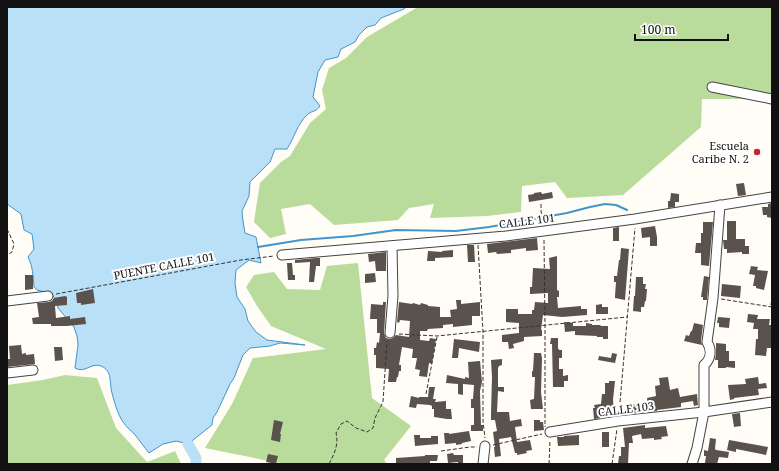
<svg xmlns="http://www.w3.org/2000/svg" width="779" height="471" viewBox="0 0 779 471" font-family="'Noto Serif',serif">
<rect width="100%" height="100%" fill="#fffdf5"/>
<g fill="#b9dc9c">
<polygon points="418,7 772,7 772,99 702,99 701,127 623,195 567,198 555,182 522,186 521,212 487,216 430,218 434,204 409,208 398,220 334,225 310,204 281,209 286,234 270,238 254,222 256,208 260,183 281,162 290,156 310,123 326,109 322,90 329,68 346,58 367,37"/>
<polygon points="358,263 372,398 411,426 384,460 387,464 284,464 205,448 232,404 253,358 326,349 271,326 257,306 246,287 254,275 274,272 287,289 320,290 327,266"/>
<polygon points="65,375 97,378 116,428 147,462 175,451 181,464 7,464 7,385 43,380"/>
</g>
<path fill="#b9e0f7" stroke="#3f96cf" d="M7 7H406L404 9 381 18 375 25 367 27 359 35 355 42 341 49 338 57 325 60 318 72 313 97 320 106C315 113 312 110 307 115 298 123 294 138 287 149H275L270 162 250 182 249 196 242 211 243 221 245 233 256 237 261 263 249 260 236 270 235 283 237 297 245 309 248 321 256 332 267 340 305 345 280 343 270 346 250 348 243 355 234 378 230 384 217 412 213 418 212 425 188 444 176 441 163 444 149 453C144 447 140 441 136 436 132 431 126 427 123 422 118 415 114 401 112 393 109 383 113 371 101 366 91 362 85 374 75 368L78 345 77 336 74 327 58 308 56 301 52 294 37 290 34 287C33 276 33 267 28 257L34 249 32 234 24 230 21 214 7 204Z"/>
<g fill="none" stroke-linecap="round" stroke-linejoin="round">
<polyline stroke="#3f96cf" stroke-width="2" points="258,247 301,240 353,236 396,230 456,231 489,227 567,213 590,207 605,204 616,205 627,210"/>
<polyline stroke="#b9e0f7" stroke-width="11" points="188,444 196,458 196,464"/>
</g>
<g fill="#5a524d">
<polygon points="744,183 746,195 738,196 736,184"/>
<polygon points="541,192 542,194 552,192 553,198 529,202 528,195 534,194 534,193"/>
<polygon points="671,193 679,194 679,202 675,202 675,207 668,208 668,201 670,201"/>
<polygon points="772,203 772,218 767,217 767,215 763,215 762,207 768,207 768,204"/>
<polygon points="727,221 736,221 736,239 745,239 745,246 749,246 749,254 742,254 742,252 727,253 727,249 724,249 723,240 727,240"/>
<polygon points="703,222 713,222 709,266 701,265 701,253 695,253 696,243 701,243 701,233 703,233"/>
<polygon points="655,226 657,237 657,246 650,246 650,237 642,238 641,228"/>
<polygon points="619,227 619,241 613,241 613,228"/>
<polygon points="537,238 538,250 526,251 526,248 511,250 511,253 497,254 496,252 488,253 487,244"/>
<polygon points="467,245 474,245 475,262 468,262"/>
<polygon points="621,248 629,249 625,300 615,298 615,296 616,282 614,282 614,276 617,276 619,260 620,260"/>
<polygon points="453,250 453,257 435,258 435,261 427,261 428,251 442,252 442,251"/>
<polygon points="386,252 386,271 376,271 375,261 369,262 368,254"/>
<polygon points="557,256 557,290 559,291 559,297 557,297 558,308 581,306 581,309 587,309 587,315 562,317 543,315 541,330 542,330 542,336 524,337 524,341 513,344 514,348 509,349 508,342 502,342 502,335 519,333 519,323 506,322 506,309 518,309 518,314 532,314 532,310 534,310 535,302 548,303 548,293 530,294 530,287 532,287 533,268 550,269 549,258"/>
<polygon points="316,258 320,258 320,266 316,266 314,282 309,282 310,262 295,263 295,260"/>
<polygon points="287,263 292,263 293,275 295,275 295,280 288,280"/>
<polygon points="751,266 758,267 757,270 768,271 764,290 756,288 756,286 753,286 755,275 749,274"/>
<polygon points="375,273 376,282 365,283 365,274"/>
<polygon points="25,275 33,275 33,289 25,290"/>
<polygon points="704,276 709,277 707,300 703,300 703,297 701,297"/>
<polygon points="636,277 643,277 643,284 646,284 645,289 647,289 646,301 645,301 644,307 641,307 641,312 633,311 634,296 635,296"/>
<polygon points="722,284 741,286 740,298 721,296"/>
<polygon points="93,289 95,303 81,305 81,303 77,303 76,293"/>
<polygon points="65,296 67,297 67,305 55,306 56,318 70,316 70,319 85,317 86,324 67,326 51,326 51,324 33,324 32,318 39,317 37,303 49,302 52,301 54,298"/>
<polygon points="456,300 461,300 461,304 480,302 480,316 472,316 472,325 453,327 453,324 443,325 443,328 428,329 427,331 420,331 420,340 429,341 430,338 436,339 432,364 429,363 427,377 419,376 420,370 415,369 417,358 412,358 413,349 402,347 399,365 401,365 401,371 399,371 398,377 397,377 396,382 388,382 389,369 376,368 376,355 374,355 374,348 376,348 377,342 379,343 380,333 377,333 377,319 370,319 371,304 383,305 383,302 386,302 384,333 386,338 390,339 393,338 396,335 409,337 410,321 400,320 399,323 397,322 399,302 412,304 413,303 420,305 421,303 428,305 428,306 440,307 440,317 451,317 450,310 457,309"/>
<polygon points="602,304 602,307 608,307 608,314 596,314 596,305"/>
<polygon points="748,314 758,315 757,319 770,319 769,325 772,325 771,348 767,348 766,356 755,355 756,339 758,339 758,329 753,329 754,323 747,322"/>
<polygon points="718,317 730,318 729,328 719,327 719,323 717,323"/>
<polygon points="564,322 573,323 573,326 586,326 586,323 592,324 592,325 601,325 600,326 608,326 608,339 603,339 603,337 597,337 597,336 575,335 575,331 565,332"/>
<polygon points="694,323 703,325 701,341 702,345 684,341 686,335 689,336 691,331 692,331"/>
<polygon points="551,338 558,338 558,349 559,349 559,350 562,350 562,358 559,358 559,369 563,369 563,376 568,375 568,381 564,381 564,387 553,387 552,344 550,344"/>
<polygon points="454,339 480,342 479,352 459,348 458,358 452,358"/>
<polygon points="716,343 726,344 726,351 729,351 729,361 735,361 735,368 726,367 726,368 718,368 718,360 715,360 716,354"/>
<polygon points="21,345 22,354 26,353 26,355 34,354 35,364 7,367 7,359 10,359 9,346"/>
<polygon points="54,347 62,347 63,360 55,361"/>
<polygon points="534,353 541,353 542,358 541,392 543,409 531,409 530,400 534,399 535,377 532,377 532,371 533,371"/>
<polygon points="612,353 617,354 615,363 598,360 599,356 611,358"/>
<polygon points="502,359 502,365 499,366 498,368 498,387 504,387 504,392 498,391 497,412 509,412 510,421 521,419 522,426 515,427 517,442 530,440 532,450 526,451 527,453 517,455 517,453 515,453 511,437 499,439 501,456 495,457 494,447 495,447 493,432 497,431 495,420 491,420 491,413 492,377 491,360"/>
<polygon points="480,361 482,382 480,391 481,425 483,425 483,431 471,431 471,425 474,425 474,408 471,408 471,399 473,399 474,385 463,384 463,395 458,394 458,384 446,383 447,375 465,379 465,377 469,378 468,362"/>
<polygon points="668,377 670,390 678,388 680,397 697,394 698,405 694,406 693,401 681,403 681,407 657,410 657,411 627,414 626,406 636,404 636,408 648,406 647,398 656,396 655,386 660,385 659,378"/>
<polygon points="758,377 759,384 766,383 767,388 758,389 759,395 734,398 734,399 730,400 728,385 746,384 745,379"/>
<polygon points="609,381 615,381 613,400 614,416 594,419 593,408 595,408 594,405 601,404 602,394 605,394 605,383 609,383"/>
<polygon points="429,387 435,387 433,399 436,399 435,402 446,401 446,409 451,409 452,419 447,419 434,417 434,409 432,409 432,406 430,405 417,404 416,408 409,407 411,396 419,398 419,397 428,397"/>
<polygon points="740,413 741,426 734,427 732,414"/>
<polygon points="274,420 283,422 280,434 281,434 280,442 271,440"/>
<polygon points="534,420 540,420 540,422 543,422 544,430 534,431"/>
<polygon points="645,425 645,428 666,426 668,436 661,437 662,439 654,440 654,438 642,439 641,434 632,436 633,443 629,443 628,464 618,464 619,456 621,456 621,447 625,447 623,428"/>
<polygon points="469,431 471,441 462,443 462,444 456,445 456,443 445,444 444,433 449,433 449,434"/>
<rect x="602" y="432" width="7" height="15"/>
<polygon points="414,435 420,435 420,438 431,438 431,436 438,436 438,444 415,446"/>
<polygon points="579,435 579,445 558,446 557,437 564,437 564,436"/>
<polygon points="710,438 716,439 715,449 716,450 729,452 728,458 719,457 717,464 709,464 705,463 706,456 704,456 704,450 708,451"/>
<polygon points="729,440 768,447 766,455 736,449 736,452 727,450"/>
<polygon points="453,453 454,455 463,455 463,464 458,464 458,462 448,463 447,454"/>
<polygon points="268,454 278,456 276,464 266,462"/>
<polygon points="425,455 438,455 437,461 430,461 430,464 396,464 396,458 425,456"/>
</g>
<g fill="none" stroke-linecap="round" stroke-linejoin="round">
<g stroke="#444" stroke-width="11">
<g id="minor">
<polyline points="712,87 772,99"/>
<polyline points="282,255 506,236 635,219 772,197"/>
<polyline points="7,301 48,296"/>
<polyline points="390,333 393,296 392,246"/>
<polyline points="7,373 33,370"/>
<polyline points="550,432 618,421 704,412 772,402"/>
<polyline points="483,464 485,446"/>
<path d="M692 464 697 448 704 412V365C711 359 712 350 707 342L713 298 720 205"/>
</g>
</g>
<g stroke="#333" stroke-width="1" stroke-dasharray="4 2" stroke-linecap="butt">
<polyline points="541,204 541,211 544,223"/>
<polyline points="7,229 14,244 12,252 7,255"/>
<polyline points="544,240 545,326 545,427"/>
<polyline points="478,245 483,332 483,421 485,438"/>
<polyline points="56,294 241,260 274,256"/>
<polyline points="721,299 772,307"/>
<polyline points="771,305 772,298"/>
<polyline points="399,334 437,336 627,317"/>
<polyline points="426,394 437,337"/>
<polyline points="619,414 635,228"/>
<polyline points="493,445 542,434"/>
<polyline points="441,451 470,447 477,447"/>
<path d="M329 464C334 454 339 445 336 433L341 424 347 421 356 428 367 432 373 428 375 418 383 402 387 341"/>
<polyline points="549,464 550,441"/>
<polyline points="612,464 617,429"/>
</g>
<use href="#minor" stroke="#fff" stroke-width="9"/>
</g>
<circle fill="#c4262e" stroke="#fff" stroke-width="1.5" cx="757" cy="152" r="4"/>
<g text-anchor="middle" stroke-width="4" stroke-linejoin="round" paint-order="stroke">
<g font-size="11" fill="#111" stroke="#fff" text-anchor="end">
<text x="749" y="150">Escuela<tspan x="749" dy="13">Caribe N. 2</tspan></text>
</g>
<g font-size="11" fill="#111" stroke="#fff">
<text transform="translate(527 221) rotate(-7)" y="4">CALLE 101</text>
<text transform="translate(164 266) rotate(-11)" y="4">PUENTE CALLE 101</text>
<text transform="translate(626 409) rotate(-7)" y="4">CALLE 103</text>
</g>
</g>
<rect width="779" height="471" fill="none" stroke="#111111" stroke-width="16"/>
<path d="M635 34v6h93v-6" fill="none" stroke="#111111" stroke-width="2"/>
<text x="641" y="34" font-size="12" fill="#111111" stroke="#ffffff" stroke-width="3" paint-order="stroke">100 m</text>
</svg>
